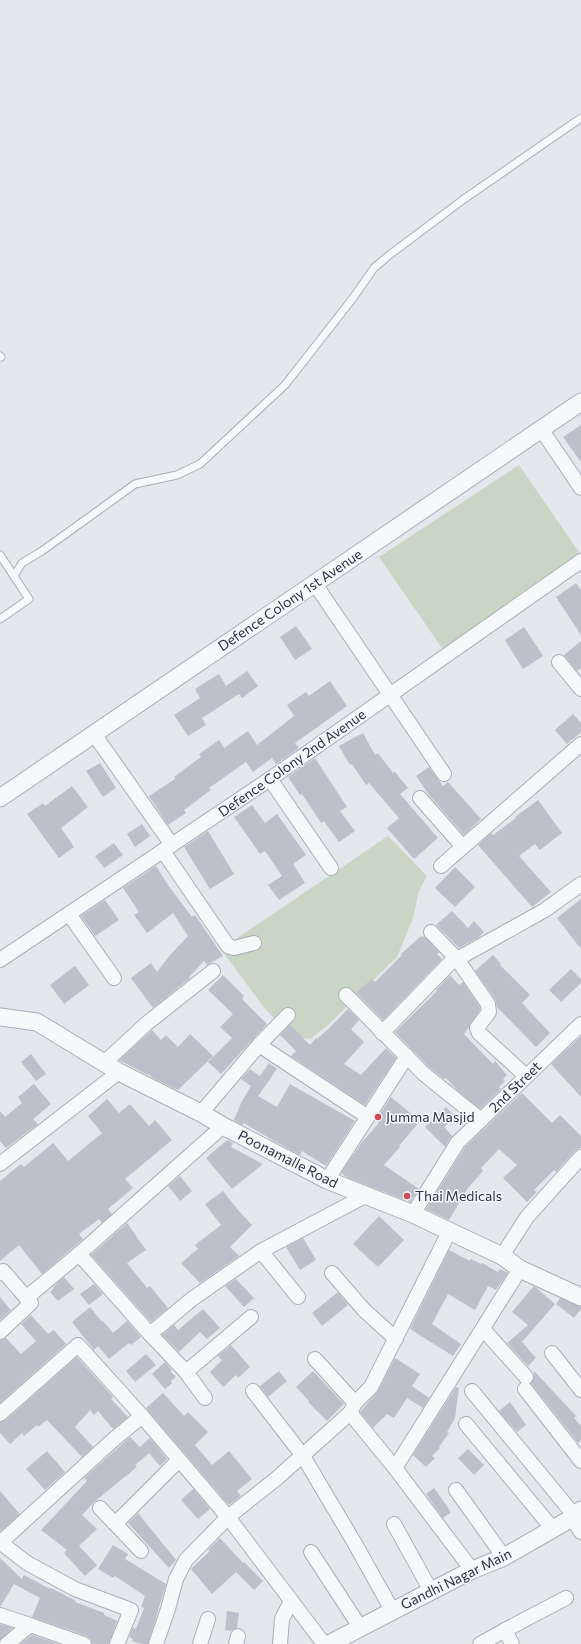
<svg xmlns="http://www.w3.org/2000/svg" width="581" height="1644" viewBox="0 0 581 1644" font-family="Commissioner,sans-serif">
<rect width="100%" height="100%" fill="#e4e7ec"/>
<g fill="#c9d6c5">
<polygon points="519,465 581,555 444,651 379,557"/>
<polygon points="388,836 427,876 419,891 413,918 397,957 327,1026 310,1039 293,1036 265,1009 221,949"/>
</g>
<g fill="#bbc0ca">
<polygon points="581,425 581,462 563,437"/>
<polygon points="576,583 581,590 581,635 556,597"/>
<polygon points="296,626 312,649 295,660 280,637"/>
<polygon points="524,627 543,656 523,669 505,640"/>
<polygon points="581,641 581,668 577,671 564,655"/>
<polygon points="247,671 258,686 242,698 239,694 202,718 206,725 188,736 174,715 200,698 195,689 219,674 226,686"/>
<polygon points="330,681 347,706 295,743 299,748 278,763 276,764 272,758 253,772 246,762 209,788 211,790 184,810 186,813 168,825 149,796 175,779 174,777 201,757 199,754 219,740 224,748 248,731 257,745 294,716 287,705 306,692 309,696"/>
<polygon points="573,714 581,723 581,732 567,744 555,730"/>
<polygon points="363,733 375,755 378,753 393,773 394,771 408,788 400,794 438,838 414,859 387,828 399,818 369,783 366,785 352,764 350,765 339,746"/>
<polygon points="315,758 347,807 340,811 355,831 339,842 324,821 321,823 302,794 300,795 288,777"/>
<polygon points="100,763 116,788 103,797 86,771"/>
<polygon points="429,767 443,786 448,782 481,819 464,835 430,796 416,776"/>
<polygon points="72,786 88,807 61,828 74,847 59,858 27,814 43,803 45,806"/>
<polygon points="538,800 562,833 540,850 535,844 519,856 551,892 532,907 478,845 491,833 493,835 516,818 515,817"/>
<polygon points="252,805 265,823 277,814 306,855 293,864 305,883 279,900 268,885 282,876 265,851 260,854 234,817"/>
<polygon points="142,824 150,836 135,847 127,834"/>
<polygon points="208,831 234,874 210,889 184,847"/>
<polygon points="114,843 123,855 104,868 95,856"/>
<polygon points="156,866 168,885 192,917 195,915 223,956 207,965 204,961 189,977 190,978 153,1008 131,978 151,963 157,972 171,954 188,936 173,913 147,933 134,915 139,912 123,888"/>
<polygon points="455,867 475,887 455,907 435,888"/>
<polygon points="581,899 581,949 557,918"/>
<polygon points="105,900 119,920 95,936 81,916"/>
<polygon points="452,911 468,928 474,921 484,932 479,937 459,948 436,925"/>
<polygon points="421,936 422,937 424,936 439,952 437,954 442,959 383,1020 356,993 372,979 375,982 402,955 401,954"/>
<polygon points="493,955 501,964 500,965 530,995 522,1003 550,1033 536,1047 497,1007 495,999 475,971"/>
<polygon points="75,966 89,985 64,1004 50,985"/>
<polygon points="571,969 581,979 581,983 561,1002 549,990"/>
<polygon points="223,975 244,996 242,999 267,1024 221,1074 208,1062 232,1038 220,1027 233,1014 208,990"/>
<polygon points="450,975 459,985 463,982 480,1007 480,1010 464,1034 493,1064 495,1061 507,1075 503,1079 505,1081 499,1087 501,1089 480,1109 458,1091 446,1078 444,1079 430,1068 395,1032 437,991 436,990"/>
<polygon points="348,1009 359,1020 351,1029 364,1042 344,1064 361,1075 386,1048 396,1058 365,1105 291,1056 296,1051 280,1035 290,1025 310,1045 316,1038 317,1039 326,1031"/>
<polygon points="152,1030 161,1040 166,1035 178,1047 190,1034 213,1056 178,1090 153,1078 149,1074 148,1075 119,1060"/>
<polygon points="581,1036 581,1097 551,1064"/>
<polygon points="31,1054 46,1074 36,1081 21,1062"/>
<polygon points="269,1063 277,1069 258,1096 277,1107 290,1084 355,1121 326,1166 302,1151 300,1155 274,1141 244,1123 242,1125 234,1120 242,1101 251,1086 241,1079 250,1069 260,1076"/>
<polygon points="34,1084 51,1104 33,1119 38,1124 6,1148 0,1141 0,1111 5,1117 22,1103 18,1097"/>
<polygon points="522,1093 552,1123 560,1115 581,1136 581,1147 575,1151 556,1172 554,1170 534,1190 537,1192 527,1202 503,1178 517,1165 499,1149 481,1168 483,1171 468,1188 449,1220 426,1209 465,1147"/>
<polygon points="391,1097 420,1121 399,1146 400,1147 384,1165 419,1189 410,1202 348,1178 341,1173 362,1142 379,1123 376,1120"/>
<polygon points="107,1099 119,1113 130,1104 149,1126 155,1120 172,1140 125,1179 133,1188 108,1209 112,1214 102,1223 99,1219 79,1234 83,1239 42,1274 19,1245 0,1261 0,1181 21,1164 24,1167 53,1143 68,1161 102,1133 88,1116"/>
<polygon points="446,1107 456,1117 444,1127 452,1136 445,1147 425,1127"/>
<polygon points="227,1140 233,1143 231,1147 263,1164 232,1189 206,1158"/>
<polygon points="180,1176 192,1191 180,1201 168,1186"/>
<polygon points="223,1191 238,1210 252,1225 230,1247 239,1256 200,1283 181,1263 198,1249 195,1245 221,1225 205,1204"/>
<polygon points="379,1216 404,1240 378,1267 353,1244"/>
<polygon points="127,1223 146,1250 127,1263 147,1288 150,1286 168,1308 151,1322 91,1255"/>
<polygon points="303,1238 316,1260 300,1270 286,1247"/>
<polygon points="449,1250 470,1261 471,1259 481,1264 482,1263 498,1272 500,1269 508,1273 496,1290 488,1286 475,1310 448,1294 432,1324 461,1344 453,1356 410,1329"/>
<polygon points="64,1277 74,1289 58,1301 50,1292 54,1288 53,1287"/>
<polygon points="236,1279 254,1298 244,1307 225,1286"/>
<polygon points="94,1284 103,1294 89,1305 80,1294"/>
<polygon points="534,1286 555,1304 522,1342 536,1358 528,1366 507,1343 528,1325 512,1312"/>
<polygon points="338,1292 348,1305 322,1326 312,1313"/>
<polygon points="0,1297 11,1310 0,1320"/>
<polygon points="560,1298 581,1307 581,1309 574,1318 556,1304"/>
<polygon points="90,1307 102,1322 103,1321 113,1333 127,1321 141,1337 131,1345 129,1343 109,1359 98,1346 94,1350 72,1322"/>
<polygon points="203,1309 220,1328 207,1339 200,1332 179,1352 162,1335 174,1325 178,1330"/>
<polygon points="31,1315 48,1334 54,1330 66,1344 0,1403 0,1340 6,1338 21,1354 36,1341 21,1324"/>
<polygon points="231,1345 250,1367 238,1378 236,1375 223,1387 210,1372 222,1360 218,1356"/>
<polygon points="146,1354 156,1365 135,1382 126,1371"/>
<polygon points="77,1357 113,1397 111,1399 128,1417 113,1429 98,1411 94,1415 90,1410 75,1427 93,1447 82,1457 47,1420 38,1427 37,1425 24,1436 22,1433 10,1444 0,1433 0,1422 6,1420"/>
<polygon points="395,1358 420,1374 412,1386 429,1398 423,1408 407,1398 394,1418 387,1414 373,1428 360,1412 378,1391"/>
<polygon points="165,1362 172,1370 170,1371 176,1377 171,1381 172,1383 165,1389 152,1374"/>
<polygon points="279,1371 287,1381 268,1397 260,1386"/>
<polygon points="313,1371 344,1404 327,1421 308,1402 309,1401 296,1387"/>
<polygon points="534,1371 576,1416 574,1418 581,1426 581,1440 578,1443 531,1383 534,1379"/>
<polygon points="456,1387 459,1388 455,1418 447,1432 449,1433 439,1447 440,1448 432,1456 435,1458 426,1467 413,1455"/>
<polygon points="163,1393 184,1416 188,1412 208,1432 195,1445 212,1465 229,1451 252,1479 237,1491 241,1496 229,1505 146,1408"/>
<polygon points="510,1402 526,1425 517,1432 499,1411"/>
<polygon points="130,1437 140,1447 150,1438 167,1459 160,1466 149,1453 135,1465 137,1467 94,1502 82,1515 97,1529 79,1546 97,1565 85,1576 64,1553 67,1550 41,1530 87,1481 84,1478"/>
<polygon points="468,1449 484,1465 474,1475 458,1458"/>
<polygon points="47,1451 65,1472 45,1490 26,1469"/>
<polygon points="434,1488 451,1512 443,1518 426,1494"/>
<polygon points="193,1489 210,1509 198,1519 181,1500"/>
<polygon points="0,1491 20,1514 0,1532"/>
<polygon points="138,1513 176,1560 169,1568 128,1523"/>
<polygon points="220,1538 243,1563 244,1562 263,1581 254,1590 236,1572 212,1594 191,1569 210,1551 208,1550"/>
<polygon points="113,1545 128,1554 125,1559 166,1584 148,1644 141,1644 132,1641 133,1639 129,1637 133,1627 136,1629 144,1608 141,1607 145,1596 115,1576 113,1578 98,1569"/>
<polygon points="0,1558 22,1579 24,1575 50,1589 51,1588 76,1601 75,1602 104,1613 104,1615 117,1621 109,1644 92,1644 91,1639 87,1636 32,1617 40,1598 14,1584 0,1607"/>
<polygon points="227,1611 239,1613 237,1628 231,1631 225,1630"/>
<polygon points="0,1624 13,1628 0,1640"/>
<polygon points="32,1635 58,1644 20,1644"/>
</g>
<g fill="none" stroke-linecap="round" stroke-linejoin="round">
<g stroke="#a9aeb7" stroke-width="9">
<g id="service">
<polyline points="0,356 1,357"/>
<polyline points="0,555 29,599 0,619"/>
<polyline points="14,576 22,563 42,551 135,484 177,475 200,464 285,385 353,298 374,268 388,256 464,199 581,118"/>
</g>
</g>
<g stroke="#a9aeb7" stroke-width="16">
<g id="minor">
<polyline points="541,429 581,488"/>
<polyline points="315,584 444,774"/>
<polyline points="559,662 581,689"/>
<polyline points="94,734 172,845"/>
<polyline points="270,779 331,868"/>
<polyline points="420,798 463,847"/>
<polyline points="163,851 228,946 234,948 254,943"/>
<polyline points="441,866 581,744"/>
<polyline points="69,914 114,978"/>
<polyline points="431,932 457,959 488,1004 489,1012 477,1028 479,1033 526,1076"/>
<polyline points="0,960 270,779 581,561"/>
<polyline points="346,995 424,1074 481,1120"/>
<polyline points="382,1033 450,963 545,910 581,884"/>
<polyline points="259,1045 368,1117"/>
<polyline points="104,1063 146,1024 213,971"/>
<polyline points="201,1113 259,1045 288,1015"/>
<polyline points="0,1164 119,1072"/>
<polyline points="327,1180 407,1056"/>
<polyline points="413,1214 458,1142 581,1024"/>
<polyline points="261,1251 298,1297"/>
<polyline points="79,1254 150,1334 186,1372 251,1317"/>
<polyline points="502,1256 527,1217 581,1157"/>
<polyline points="0,1273 3,1271 31,1303 0,1332"/>
<polyline points="332,1273 364,1310 396,1339"/>
<polyline points="26,1298 79,1254 223,1126"/>
<polyline points="483,1329 526,1377"/>
<polyline points="150,1334 192,1299 261,1251 365,1196"/>
<polyline points="552,1353 581,1390"/>
<polyline points="315,1359 355,1403"/>
<polyline points="186,1372 205,1398"/>
<polyline points="525,1389 581,1461"/>
<polyline points="253,1391 303,1456 354,1542 392,1610"/>
<polyline points="472,1391 574,1515"/>
<polyline points="350,1413 395,1468 472,1570"/>
<polyline points="0,1414 78,1345 142,1416 228,1517 324,1644"/>
<polyline points="466,1424 552,1528"/>
<polyline points="395,1468 520,1269"/>
<polyline points="456,1490 504,1557"/>
<polyline points="100,1508 141,1551"/>
<polyline points="572,1518 581,1532"/>
<polyline points="115,1524 179,1460"/>
<polyline points="394,1524 431,1591"/>
<polyline points="0,1543 113,1440 142,1416"/>
<polyline points="1,1543 27,1563 75,1589 131,1610 117,1644"/>
<polyline points="311,1552 360,1627"/>
<polyline points="0,1615 30,1625"/>
<polyline points="505,1630 566,1598"/>
<polyline points="7,1644 30,1625 84,1644"/>
<polyline points="156,1644 168,1609 176,1579 186,1560 228,1517 276,1479 350,1413 355,1403 371,1387 449,1232"/>
<polyline points="200,1644 208,1619"/>
<polyline points="236,1644 238,1636"/>
<polyline points="280,1644 282,1619 291,1601"/>
<polyline points="480,1644 505,1630 512,1644"/>
</g>
</g>
<g stroke="#a9aeb7" stroke-width="19">
<g id="tertiary">
<polyline points="0,798 581,402"/>
<polyline points="0,1017 37,1022 119,1072 201,1113 223,1126 327,1180 413,1214 502,1256 520,1269 581,1297"/>
<polyline points="329,1644 472,1570 504,1557 572,1518 581,1510"/>
</g>
</g>
<use href="#service" stroke="#f7f8fa" stroke-width="7"/>
<use href="#minor" stroke="#f7f8fa" stroke-width="14"/>
<use href="#tertiary" stroke="#f7f8fa" stroke-width="17"/>
</g>
<g fill="#d1495b" stroke="#f4f6f9" stroke-width="1.5">
<circle cx="378" cy="1117" r="4"/>
<circle cx="407" cy="1196" r="4"/>
</g>
<g text-anchor="middle" stroke-width="3" stroke-linejoin="round" paint-order="stroke">
<g font-size="14" fill="#2b3445" stroke="#f4f6f9">
<text transform="translate(290 600) rotate(-34)" y="5">Defence Colony 1st Avenue</text>
<text transform="translate(292 763) rotate(-35)" y="5">Defence Colony 2nd Avenue</text>
<text transform="translate(515 1087) rotate(-44)" y="5">2nd Street</text>
<text transform="translate(288 1159) rotate(27)" y="5">Poonamalle Road</text>
<text transform="translate(456 1579) rotate(-26)" y="5">Gandhi Nagar Main</text>
</g>
<g font-size="14" fill="#2b3445" stroke="#f4f6f9" text-anchor="start">
<text x="386" y="1122">Jumma Masjid</text>
<text x="415" y="1201">Thai Medicals</text>
</g>
</g>
</svg>
